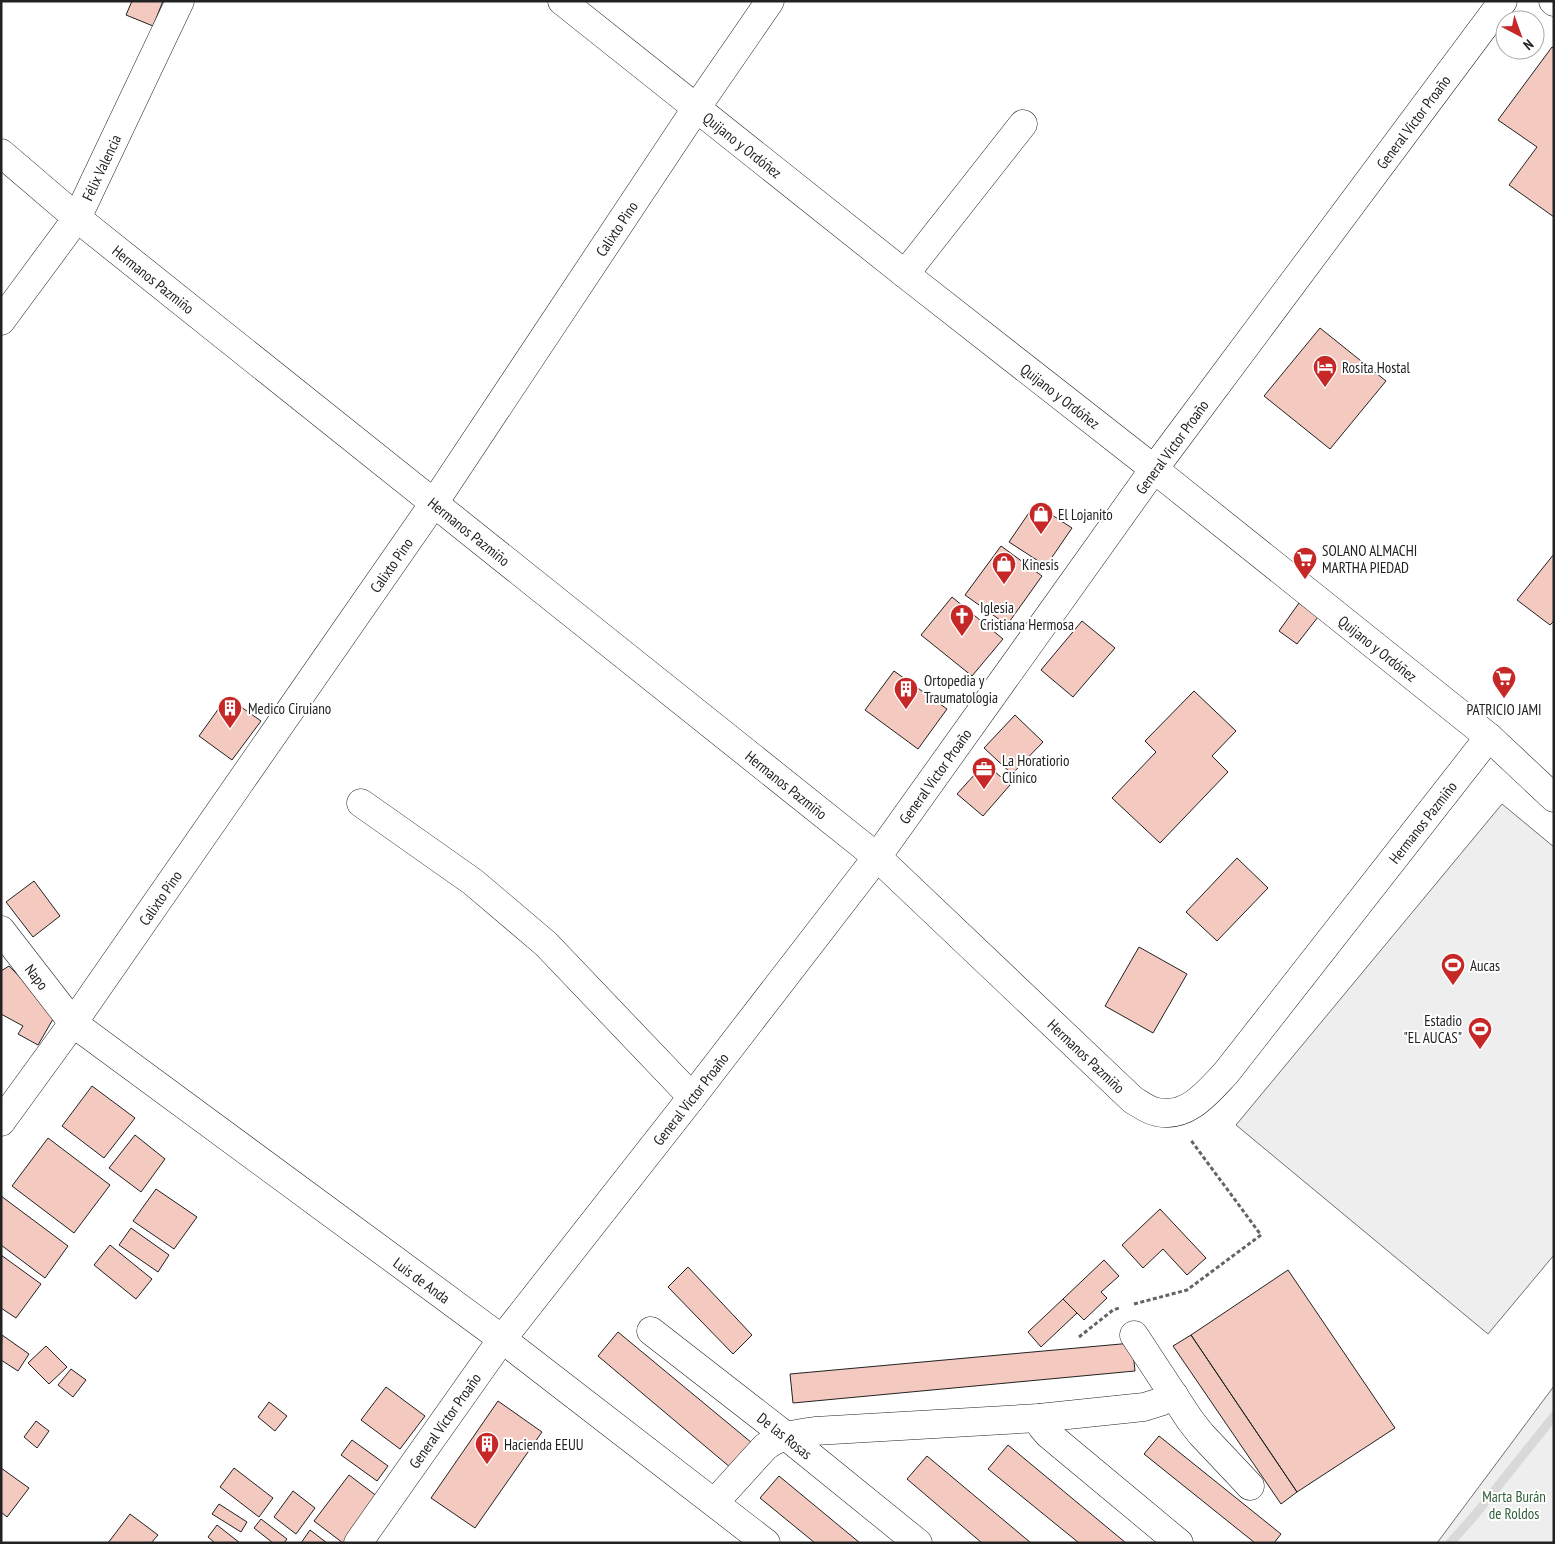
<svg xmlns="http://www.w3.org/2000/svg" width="1555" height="1544" viewBox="0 0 1555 1544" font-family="'PT Sans Narrow',sans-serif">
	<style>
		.green { fill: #eee; stroke: #6f6f6f }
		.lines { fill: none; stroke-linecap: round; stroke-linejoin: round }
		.stream { stroke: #d9d9d9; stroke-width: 9 }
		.building { fill: #f3c9c0; stroke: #222 }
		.minor-casing { stroke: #222; stroke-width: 29 }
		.tertiary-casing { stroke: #222; stroke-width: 29 }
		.path { stroke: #646464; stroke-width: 3; stroke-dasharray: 4 2.5; stroke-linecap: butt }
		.minor { stroke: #fff; stroke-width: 28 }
		.tertiary { stroke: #fff; stroke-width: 28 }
		.labels { text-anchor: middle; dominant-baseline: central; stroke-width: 4; stroke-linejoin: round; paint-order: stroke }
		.street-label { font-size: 15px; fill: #222; stroke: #fff }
		.poi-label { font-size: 15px; fill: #222; stroke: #fff; text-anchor: start }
		.park-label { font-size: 15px; fill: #2f5e38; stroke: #fff }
	</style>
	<rect width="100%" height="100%" fill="#fff"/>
	<!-- green -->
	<path class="green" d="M1502 804 1554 847V1255L1488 1334 1236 1125Z
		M1554 1386V1543H1437Z"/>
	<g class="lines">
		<!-- stream -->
		<path class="stream" d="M1450 1543 1475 1515 1554 1416"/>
	</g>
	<!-- building -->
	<path class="building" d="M132 1H163L153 26 126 15Z
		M1552 47 1554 48V217L1509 185 1537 147 1498 120Z
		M1320 328 1386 381 1330 449 1264 396Z
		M1035 504 1072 528 1046 566 1009 542Z
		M1001 546 1042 576 1007 625 965 595Z
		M1554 554V621L1550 625 1517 600Z
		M952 597 1003 639 972 676 921 635Z
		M1299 603 1318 617 1297 644 1279 631Z
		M1082 621 1115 648 1073 697 1041 670Z
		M894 671 947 709 918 749 865 710Z
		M1194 691 1236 731 1212 756 1228 772 1160 843 1112 798 1156 752 1145 741Z
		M227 697 261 721 232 760 199 736Z
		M1015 715 1043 742 1012 774 984 748Z
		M985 763 1010 785 983 816 957 794Z
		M1237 858 1268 888 1217 941 1186 912Z
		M34 881 60 916 33 937 6 902Z
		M1139 947 1187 974 1153 1033 1105 1006Z
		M9 966 56 1014 38 1045 18 1034 23 1026 1 1014V971Z
		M92 1086 135 1118 104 1158 62 1126Z
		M135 1135 165 1159 141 1192 109 1168Z
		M48 1138 110 1185 74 1233 12 1186Z
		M156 1189 197 1217 174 1249 133 1221Z
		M1 1196 68 1246 45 1278 1 1245Z
		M1160 1209 1206 1258 1187 1275 1163 1249 1143 1268 1122 1245Z
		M131 1228 169 1255 158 1272 119 1245Z
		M110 1245 152 1279 136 1299 94 1265Z
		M1 1255 41 1284 16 1318 1 1308Z
		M1104 1260 1119 1276 1101 1292 1107 1298 1084 1320 1063 1299Z
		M688 1267 752 1335 733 1354 668 1287Z
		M1288 1270 1395 1428 1297 1492 1191 1335Z
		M1063 1299 1077 1313 1041 1347 1028 1332Z
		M618 1332 752 1443 731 1468 598 1356Z
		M2 1335 29 1354 18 1371 1 1360Z
		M1191 1335 1297 1492 1281 1504 1173 1346Z
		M1132 1343 1135 1371 793 1403 790 1374Z
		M46 1346 67 1367 49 1384 28 1363Z
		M71 1369 86 1380 73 1397 58 1385Z
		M386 1387 425 1416 400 1449 361 1420Z
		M498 1401 542 1432 475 1528 431 1498Z
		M269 1402 287 1416 275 1431 258 1417Z
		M36 1421 49 1431 37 1448 24 1437Z
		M1159 1436 1281 1534 1274 1543H1255L1144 1454Z
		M352 1440 388 1466 377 1481 341 1455Z
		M1008 1445 1126 1543H1079L988 1469Z
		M927 1456 1031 1543H982L907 1479Z
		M1 1468 29 1488 7 1517 1 1512Z
		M234 1468 273 1498 259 1517 220 1487Z
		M349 1475 378 1497 343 1543 314 1521Z
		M779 1476 860 1543H815L760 1498Z
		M293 1491 315 1508 296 1534 274 1517Z
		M219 1504 247 1522 241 1532 212 1514Z
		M130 1514 158 1535 151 1543H108Z
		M261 1519 287 1539 284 1543H273L254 1528Z
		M217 1525 240 1543H215L208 1537Z
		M310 1530 327 1543H301Z"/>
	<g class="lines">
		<defs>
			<g id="minor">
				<path id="s1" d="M562 1 905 274 1154 469 1503 1"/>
				<path d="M1553 1 1554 2"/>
				<path id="s2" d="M1 153 77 218 877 857"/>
				<path d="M905 274 1023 124"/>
				<path id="s3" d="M1 321 77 218 180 1"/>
				<path d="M361 803 473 882 546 944 692 1097"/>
				<path id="s4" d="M1 930 73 1023 502 1339 766 1543"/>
				<path id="s5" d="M1 1122 73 1023 434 503 697 107 770 1"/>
				<path id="s6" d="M651 1331 786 1436 918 1543"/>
				<path d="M1134 1335 1190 1420 1201 1434 1250 1486"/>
				<path d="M1039 1418 1042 1427 1048 1434 1179 1543"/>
				<path d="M715 1502 765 1447C780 1435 797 1434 815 1431L1039 1418 1144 1407 1160 1402 1174 1395"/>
			</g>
			<g id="tertiary">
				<path id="s7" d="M877 857 1133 1100C1140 1104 1149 1111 1157 1112 1187 1119 1208 1092 1226 1073L1489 737"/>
				<path id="s8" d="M358 1543 502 1339 692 1097 877 857 1154 469 1489 737 1554 798"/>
			</g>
		</defs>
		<!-- minor casing -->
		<use href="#minor" class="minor-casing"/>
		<!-- tertiary casing -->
		<use href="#tertiary" class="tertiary-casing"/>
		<!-- path -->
		<path class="path" d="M1134 1304 1187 1290 1261 1235 1190 1139
			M1079 1337 1113 1310 1119 1308"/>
		<!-- minor -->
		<use href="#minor" class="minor"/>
		<!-- tertiary -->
		<use href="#tertiary" class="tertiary"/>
	</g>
	<!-- icons -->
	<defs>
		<symbol id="hotel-pin" viewBox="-11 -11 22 30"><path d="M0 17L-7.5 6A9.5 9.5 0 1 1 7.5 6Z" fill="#c62828" stroke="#fff"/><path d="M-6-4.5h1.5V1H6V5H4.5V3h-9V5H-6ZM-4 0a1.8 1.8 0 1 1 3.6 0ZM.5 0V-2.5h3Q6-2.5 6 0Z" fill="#fff"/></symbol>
		<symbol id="shop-pin" viewBox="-11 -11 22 30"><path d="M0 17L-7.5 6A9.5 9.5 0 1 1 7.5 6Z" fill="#c62828" stroke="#fff"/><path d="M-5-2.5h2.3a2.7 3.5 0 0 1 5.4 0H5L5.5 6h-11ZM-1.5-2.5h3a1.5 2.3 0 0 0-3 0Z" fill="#fff"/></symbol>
		<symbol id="supermarket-pin" viewBox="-11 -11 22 30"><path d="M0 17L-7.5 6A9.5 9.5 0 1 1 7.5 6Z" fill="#c62828" stroke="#fff"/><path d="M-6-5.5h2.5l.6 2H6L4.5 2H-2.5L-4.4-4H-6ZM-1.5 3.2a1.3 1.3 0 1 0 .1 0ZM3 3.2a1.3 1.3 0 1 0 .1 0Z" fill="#fff"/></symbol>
		<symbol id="church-pin" viewBox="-11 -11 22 30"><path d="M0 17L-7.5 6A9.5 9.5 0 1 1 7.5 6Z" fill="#c62828" stroke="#fff"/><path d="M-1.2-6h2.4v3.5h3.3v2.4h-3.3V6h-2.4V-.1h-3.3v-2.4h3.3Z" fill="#fff"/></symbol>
		<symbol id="building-pin" viewBox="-11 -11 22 30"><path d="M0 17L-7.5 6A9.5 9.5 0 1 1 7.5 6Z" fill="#c62828" stroke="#fff"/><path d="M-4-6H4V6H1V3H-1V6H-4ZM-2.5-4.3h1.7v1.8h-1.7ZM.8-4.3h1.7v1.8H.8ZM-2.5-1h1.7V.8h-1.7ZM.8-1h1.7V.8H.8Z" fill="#fff"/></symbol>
		<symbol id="office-pin" viewBox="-11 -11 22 30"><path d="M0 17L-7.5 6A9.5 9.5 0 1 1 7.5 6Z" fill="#c62828" stroke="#fff"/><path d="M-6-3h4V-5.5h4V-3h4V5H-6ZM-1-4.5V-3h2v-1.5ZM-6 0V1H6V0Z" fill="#fff"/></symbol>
		<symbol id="stadium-pin" viewBox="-11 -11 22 30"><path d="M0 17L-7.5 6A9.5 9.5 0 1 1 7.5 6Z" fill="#c62828" stroke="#fff"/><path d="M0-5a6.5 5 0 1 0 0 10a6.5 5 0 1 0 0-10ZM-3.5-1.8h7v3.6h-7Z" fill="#fff"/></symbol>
	</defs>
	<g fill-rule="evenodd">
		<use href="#hotel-pin" x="1311" y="353" width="28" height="38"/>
		<use href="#shop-pin" x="1027" y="500" width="28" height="38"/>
		<use href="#supermarket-pin" x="1291" y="545" width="28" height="38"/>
		<use href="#shop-pin" x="990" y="550" width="28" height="38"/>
		<use href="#church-pin" x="948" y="602" width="28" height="38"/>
		<use href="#supermarket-pin" x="1490" y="664" width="28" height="38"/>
		<use href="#building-pin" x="892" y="675" width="28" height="38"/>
		<use href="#building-pin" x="216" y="694" width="28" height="38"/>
		<use href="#office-pin" x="970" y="755" width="28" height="38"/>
		<use href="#stadium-pin" x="1439" y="951" width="28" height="38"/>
		<use href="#stadium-pin" x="1466" y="1015" width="28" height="38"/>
		<use href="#building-pin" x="473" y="1430" width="28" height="38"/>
	</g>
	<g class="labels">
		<!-- street labels -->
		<g class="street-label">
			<text stroke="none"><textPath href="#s1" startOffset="1188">General Victor Proaño</textPath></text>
			<text stroke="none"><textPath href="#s1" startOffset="231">Quijano y Ordóñez</textPath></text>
			<text stroke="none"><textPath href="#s3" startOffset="184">Félix Valencia</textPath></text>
			<text stroke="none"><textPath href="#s5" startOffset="1085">Calixto Pino</textPath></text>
			<text stroke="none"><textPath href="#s2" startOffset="198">Hermanos Pazmiño</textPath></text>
			<text stroke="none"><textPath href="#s1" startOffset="636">Quijano y Ordóñez</textPath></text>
			<text transform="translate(1172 447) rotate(-54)">General Victor Proaño</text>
			<text stroke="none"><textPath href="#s2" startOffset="602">Hermanos Pazmiño</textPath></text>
			<text stroke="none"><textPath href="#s5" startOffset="680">Calixto Pino</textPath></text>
			<text stroke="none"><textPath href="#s8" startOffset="1624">Quijano y Ordóñez</textPath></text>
			<text stroke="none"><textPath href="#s8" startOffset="960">General Victor Proaño</textPath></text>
			<text stroke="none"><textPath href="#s2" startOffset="1008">Hermanos Pazmiño</textPath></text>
			<text stroke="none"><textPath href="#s7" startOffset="782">Hermanos Pazmiño</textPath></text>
			<text stroke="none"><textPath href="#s5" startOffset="275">Calixto Pino</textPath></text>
			<text stroke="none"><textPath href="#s4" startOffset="59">Napo</textPath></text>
			<text stroke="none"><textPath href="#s7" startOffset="289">Hermanos Pazmiño</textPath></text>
			<text stroke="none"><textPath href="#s8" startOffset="555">General Victor Proaño</textPath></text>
			<text stroke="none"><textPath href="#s4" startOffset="551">Luis de Anda</textPath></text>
			<text stroke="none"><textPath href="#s8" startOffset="150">General Victor Proaño</textPath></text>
			<text stroke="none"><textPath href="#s6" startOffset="170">De las Rosas</textPath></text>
		</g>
		<!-- poi labels -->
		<g class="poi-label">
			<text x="1342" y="367">Rosita Hostal</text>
			<text x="1058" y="514">El Lojanito</text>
			<text x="1322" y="550">SOLANO ALMACHI<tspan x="1322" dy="17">MARTHA PIEDAD</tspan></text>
			<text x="1022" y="564">Kinesis</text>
			<text x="980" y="607">Iglesia<tspan x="980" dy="17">Cristiana Hermosa</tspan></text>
			<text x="924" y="680">Ortopedia y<tspan x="924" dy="17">Traumatologia</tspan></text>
			<text x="248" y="708">Medico Ciruiano</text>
			<text x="1504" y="709" text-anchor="middle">PATRICIO JAMI</text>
			<text x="1002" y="760">La Horatiorio<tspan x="1002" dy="17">Clinico</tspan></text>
			<text x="1470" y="965">Aucas</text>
			<text x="1462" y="1020" text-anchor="end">Estadio<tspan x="1462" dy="17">"EL AUCAS"</tspan></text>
			<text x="504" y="1444">Hacienda EEUU</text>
		</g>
		<!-- park labels -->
		<g class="park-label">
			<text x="1514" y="1496">Marta Burán<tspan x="1514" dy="17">de Roldos</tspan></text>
		</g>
	</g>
	<!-- border -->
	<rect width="1555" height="1544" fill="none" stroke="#222222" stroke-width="5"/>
	<!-- north arrow -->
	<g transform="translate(1520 35) rotate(139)"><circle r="24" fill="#ffffff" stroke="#a7a7a7"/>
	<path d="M0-4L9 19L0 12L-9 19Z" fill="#c62828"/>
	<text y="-8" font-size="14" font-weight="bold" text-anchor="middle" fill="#222222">N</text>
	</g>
</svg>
